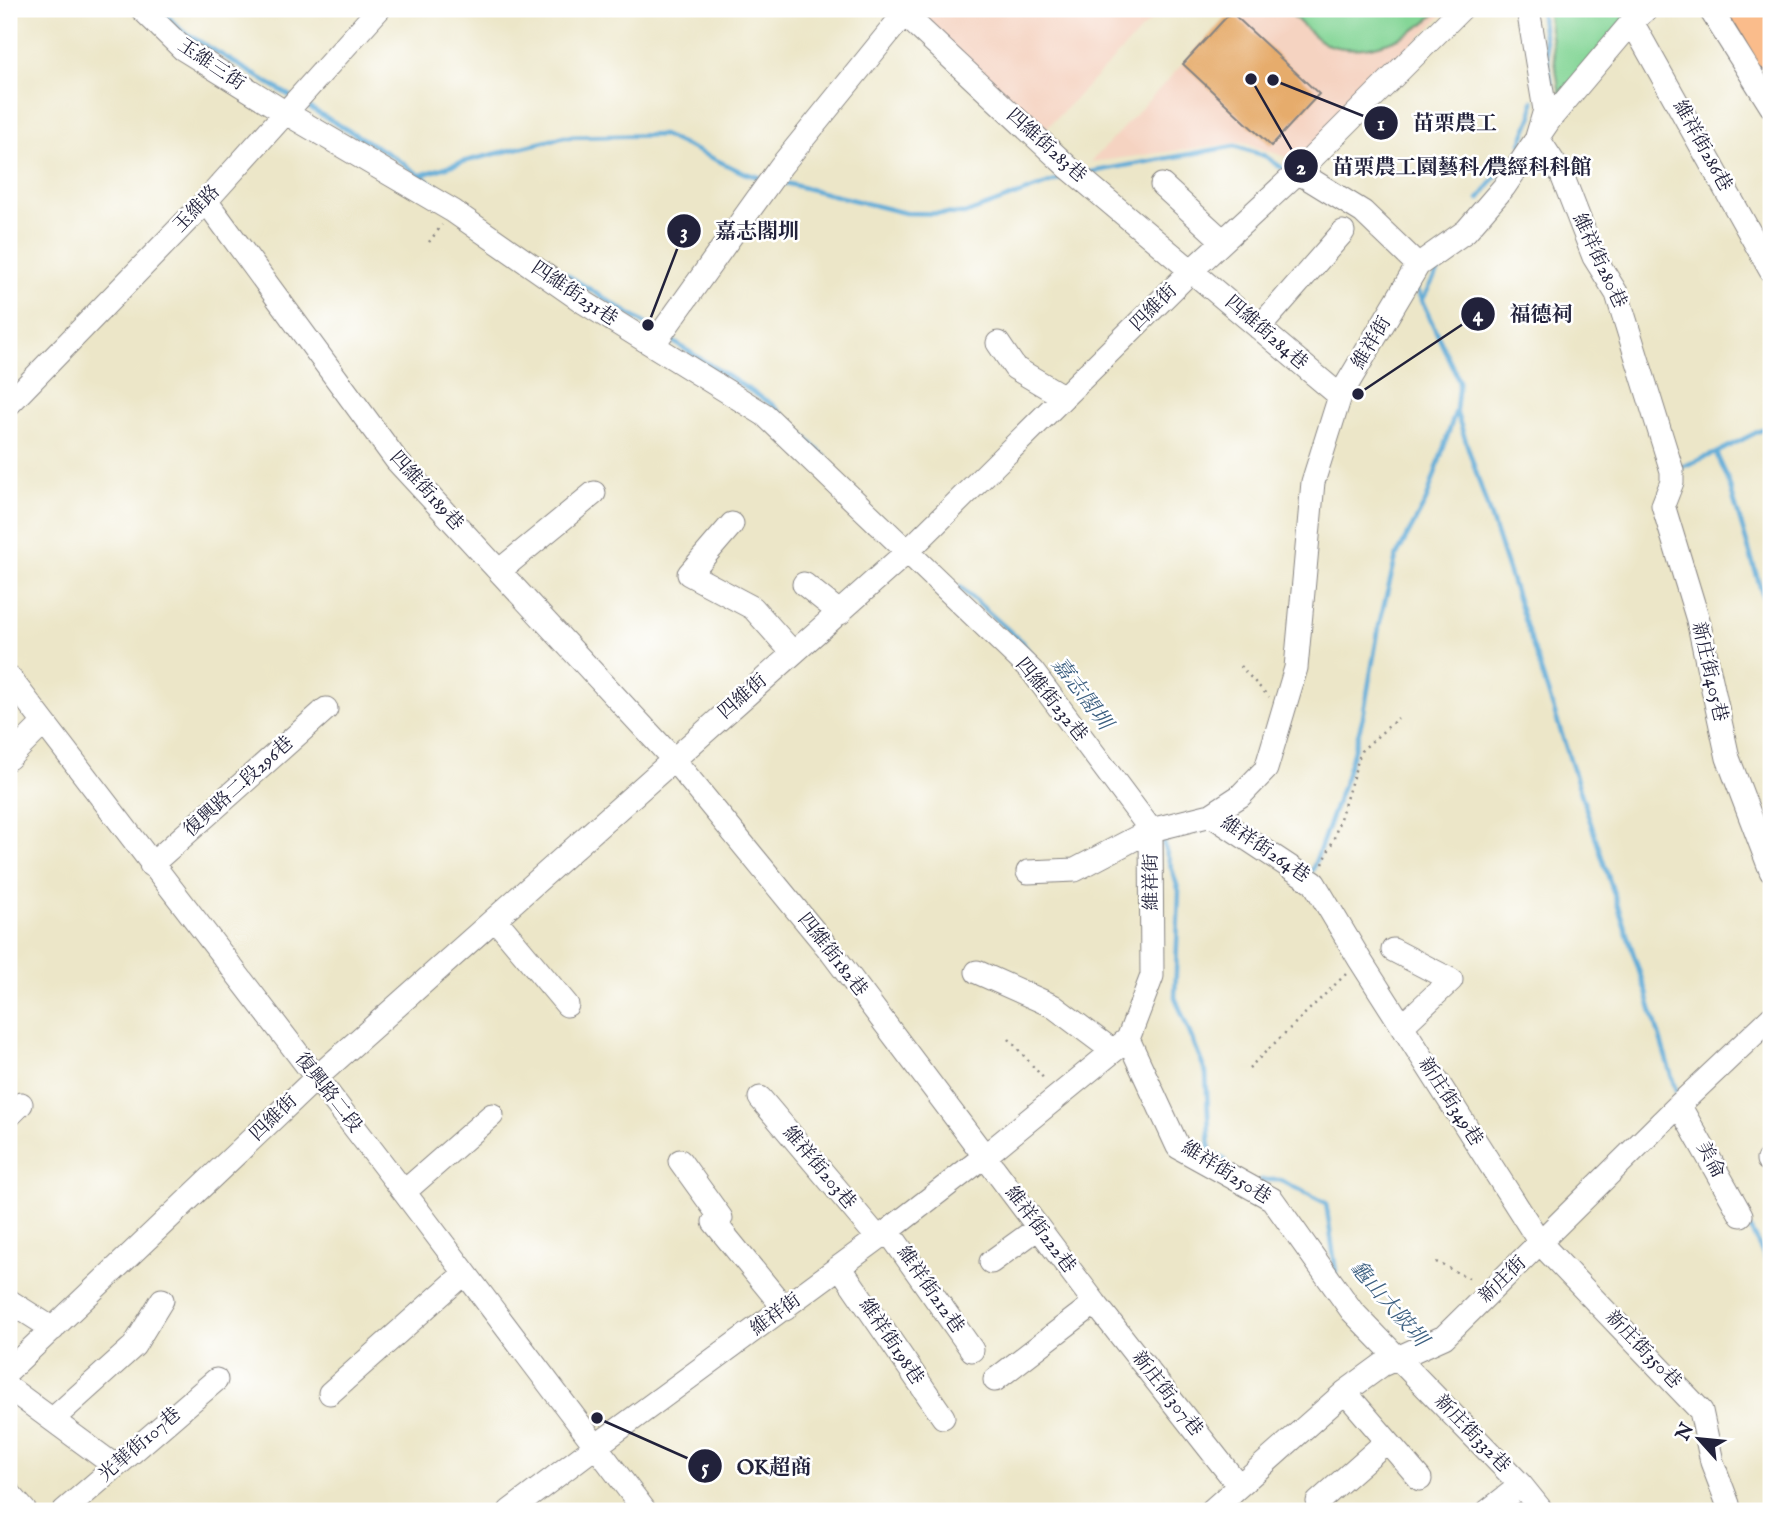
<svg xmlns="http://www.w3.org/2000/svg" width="1780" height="1520" viewBox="0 0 1780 1520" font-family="'IM FELL English','Noto Serif TC',serif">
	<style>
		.built { fill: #f5d3c1 }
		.green { fill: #85d697; stroke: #547c69; stroke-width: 2 }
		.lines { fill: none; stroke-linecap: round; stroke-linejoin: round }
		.stream { stroke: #5eabd7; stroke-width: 4.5 }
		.building { fill: #e6ac6c }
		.minor-casing { stroke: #878482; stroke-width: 25 }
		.major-casing { stroke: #878482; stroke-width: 31 }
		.path { stroke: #878482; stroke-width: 2.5; stroke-dasharray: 2 5; stroke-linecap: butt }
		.minor { stroke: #fff; stroke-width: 23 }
		.major { stroke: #fabc8b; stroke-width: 28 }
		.labels { text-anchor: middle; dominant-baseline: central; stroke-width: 5; stroke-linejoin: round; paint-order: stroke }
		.street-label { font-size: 19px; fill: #22223b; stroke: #fff }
		.water-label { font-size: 21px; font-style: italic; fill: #3d6081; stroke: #fff }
		.leader { fill: none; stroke: #22223b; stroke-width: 2.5 }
		.callout-dot { fill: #22223b; stroke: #fff; stroke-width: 2.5 }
		.mark-label { font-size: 21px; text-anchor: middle; font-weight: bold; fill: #fff }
		.callout-label { font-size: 21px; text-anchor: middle; font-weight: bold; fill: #22223b; stroke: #fff; stroke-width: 5; stroke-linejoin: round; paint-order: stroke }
	</style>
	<rect width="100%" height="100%" fill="#fff"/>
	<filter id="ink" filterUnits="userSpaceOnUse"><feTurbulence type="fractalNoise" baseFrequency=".0143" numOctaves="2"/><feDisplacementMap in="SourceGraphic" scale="14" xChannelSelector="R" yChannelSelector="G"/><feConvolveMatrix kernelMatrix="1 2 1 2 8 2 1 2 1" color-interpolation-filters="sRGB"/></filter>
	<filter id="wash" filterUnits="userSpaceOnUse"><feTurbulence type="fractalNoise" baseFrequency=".00686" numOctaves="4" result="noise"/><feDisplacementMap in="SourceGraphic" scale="28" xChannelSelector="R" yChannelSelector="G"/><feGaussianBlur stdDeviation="1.57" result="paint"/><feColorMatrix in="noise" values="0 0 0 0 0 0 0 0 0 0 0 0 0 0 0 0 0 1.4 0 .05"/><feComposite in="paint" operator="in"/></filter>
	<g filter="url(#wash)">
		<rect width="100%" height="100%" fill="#ece6c8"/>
		<!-- built -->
		<path class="built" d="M903 9H1162L1039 136Z
			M1234 9H1448L1298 161 1241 142 1091 162Z"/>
		<!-- green -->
		<path class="green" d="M1286 9H1440C1414 37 1365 58 1326 44 1315 40 1296 18 1286 9Z
			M1547 9H1633L1560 95Z"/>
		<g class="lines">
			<!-- stream -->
			<path class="stream" d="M161 9 182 31 290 96
				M1540 9 1554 100
				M303 104 394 157 450 196
				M1521 143 1532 116 1533 101
				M1085 173 1235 146 1265 156 1288 172
				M421 175 462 162 564 137 663 135 744 173 762 178
				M777 181 905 213 964 214 1066 177
				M1479 199 1510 158
				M532 253 655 330
				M1423 299 1445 257
				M666 337 773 405 828 460
				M1456 411 1646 992 1676 1091
				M1716 453 1771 425
				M1679 468 1716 453 1727 477 1771 623
				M960 587 1023 643 1034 659
				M1162 839 1179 891 1175 997 1206 1073 1210 1152 1225 1160
				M1312 871 1346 777 1363 717 1380 621 1396 557 1426 501 1456 410 1459 381 1415 286
				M1260 1180H1280L1326 1203 1336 1272
				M1750 1229 1771 1269"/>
		</g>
		<g id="blocks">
			<!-- building -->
			<path class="building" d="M1231 12 1319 94 1271 146 1183 64Z"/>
		</g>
	</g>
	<g filter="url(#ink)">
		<use href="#blocks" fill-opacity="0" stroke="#878482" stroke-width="2"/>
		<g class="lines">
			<defs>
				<path id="minor" d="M142 9 183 49 286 113 453 211 585 303 765 415 1032 671 1151 830
					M899 9 1069 168 1340 396
					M1528 9 1545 110 1537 137 1562 175 1594 257 1617 294 1672 471V482L1663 505 1698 620 1728 758 1771 871
					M1710 9 1771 106
					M1632 22 1771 271
					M1298 172 1363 212 1418 265
					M1162 185 1223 241
					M206 201 397 461 673 759 832 953 1095 1303 1239 1486
					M1259 328 1343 232
					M998 343 1015 368 1064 397
					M653 345 781 166 904 14
					M9 404 206 201 379 9
					M732 524 689 574 753 608 793 653
					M499 571 594 493
					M804 584 840 613
					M9 677 404 1192 645 1511
					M9 758 44 723
					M1211 815 1314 883 1360 960 1541 1244 1701 1411 1712 1462 1728 1504 1729 1511
					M151 865 326 709
					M1028 872 1075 870 1151 830 1211 815 1240 796 1266 769 1296 668 1313 482 1340 396 1418 265 1466 231 1504 187 1550 119 1632 22 1646 9
					M495 919 567 1005
					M1393 950 1451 980 1402 1026
					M977 972 1053 1006 1113 1051
					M1128 1039 1178 1147 1272 1199 1352 1311 1521 1485 1542 1511
					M760 1098 878 1238
					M1679 1105 1741 1215
					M9 1116 21 1104
					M1768 1160 1771 1157
					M680 1161 721 1218 714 1222 785 1309
					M404 1192 492 1115
					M888 1231 972 1350
					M991 1262 1038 1228
					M840 1267 943 1417
					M9 1301 53 1329
					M9 1370 316 1078 907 552 1192 270 1298 172 1461 9
					M995 1380 1095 1303
					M9 1388 115 1466
					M1345 1392 1420 1479
					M330 1393 465 1273
					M53 1419 134 1346 162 1300
					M9 1493 25 1511
					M1318 1502 1387 1441
					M64 1511 216 1380
					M510 1511 596 1446 888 1231 985 1156 1128 1039 1152 976 1151 830
					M1211 1511 1345 1392 1382 1365 1444 1337 1679 1105 1771 1018
					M1488 1511 1521 1485"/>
				<path id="major" d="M1742 9 1771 57"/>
			</defs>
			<!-- minor casing -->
			<use href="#minor" class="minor-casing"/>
			<!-- major casing -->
			<use href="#major" class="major-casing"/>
			<!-- path -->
			<path class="path" d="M429 242 442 225
				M1240 666 1269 697
				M1323 864 1334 838 1361 751 1398 718
				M1009 1039 1046 1081
				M1249 1068 1347 973
				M1436 1262 1473 1280
				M328 1511 338 1503"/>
			<!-- minor -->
			<use href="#minor" class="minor"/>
			<!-- major -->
			<use href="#major" class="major"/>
		</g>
	</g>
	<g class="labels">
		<!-- street labels -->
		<g class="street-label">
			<text transform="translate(211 65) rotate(34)">玉維三街</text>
			<text transform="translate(1046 146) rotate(42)">四維街283巷</text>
			<text transform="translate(1702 146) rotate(61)">維祥街286巷</text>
			<text transform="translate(197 209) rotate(-46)">玉維路</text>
			<text transform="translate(1599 261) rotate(65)">維祥街280巷</text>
			<text transform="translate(574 294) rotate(34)">四維街231巷</text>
			<text transform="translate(1154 308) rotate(-45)">四維街</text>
			<text transform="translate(1266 333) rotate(41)">四維街284巷</text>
			<text transform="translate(1372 343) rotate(-59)">維祥街</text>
			<text transform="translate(426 491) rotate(48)">四維街189巷</text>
			<text transform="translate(1709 672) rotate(77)">新庄街405巷</text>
			<text transform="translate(743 697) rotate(-41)">四維街</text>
			<text transform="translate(1051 700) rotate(51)">四維街232巷</text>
			<text transform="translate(239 787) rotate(-42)">復興路二段296巷</text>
			<text transform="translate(1265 850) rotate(34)">維祥街264巷</text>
			<text transform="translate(1152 882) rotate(-90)">維祥街</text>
			<text transform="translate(832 955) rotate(52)">四維街182巷</text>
			<text transform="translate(328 1093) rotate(52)">復興路二段</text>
			<text transform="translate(1450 1102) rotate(57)">新庄街349巷</text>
			<text transform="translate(274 1118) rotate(-44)">四維街</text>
			<text transform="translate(1710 1160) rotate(61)">美侖</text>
			<text transform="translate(819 1168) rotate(50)">維祥街203巷</text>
			<text transform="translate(1226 1173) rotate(32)">維祥街250巷</text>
			<text transform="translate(1040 1230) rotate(53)">維祥街222巷</text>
			<text transform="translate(1503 1280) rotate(-44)">新庄街</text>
			<text transform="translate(930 1290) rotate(55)">維祥街212巷</text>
			<text transform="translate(776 1315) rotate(-36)">維祥街</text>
			<text transform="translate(891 1342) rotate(56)">維祥街198巷</text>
			<text transform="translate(1643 1350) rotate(46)">新庄街350巷</text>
			<text transform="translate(1167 1394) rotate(52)">新庄街307巷</text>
			<text transform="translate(1472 1434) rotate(46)">新庄街332巷</text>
			<text transform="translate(140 1445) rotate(-41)">光華街107巷</text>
		</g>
		<!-- water labels -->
		<g class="water-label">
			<text transform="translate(1081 694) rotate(53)">嘉志閣圳</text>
			<text transform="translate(1388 1304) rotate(49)">龜山大陂圳</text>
		</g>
	</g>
	<!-- callouts -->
	<path class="leader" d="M1273 80L1381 123M1251 79L1301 166M648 325L684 231M1358 394L1478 314M597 1418L705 1466"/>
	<g class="callout-dot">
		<circle cx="1273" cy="80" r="7"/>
		<circle cx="1251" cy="79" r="7"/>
		<circle cx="648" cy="325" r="7"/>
		<circle cx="1358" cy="394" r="7"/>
		<circle cx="597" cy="1418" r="7"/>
		<circle cx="1381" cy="123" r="18"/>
		<circle cx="1301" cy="166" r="18"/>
		<circle cx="684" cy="231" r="18"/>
		<circle cx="1478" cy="314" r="18"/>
		<circle cx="705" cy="1466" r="18"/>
	</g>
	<g class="mark-label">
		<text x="1381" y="130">1</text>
		<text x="1301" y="174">2</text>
		<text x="684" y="238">3</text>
		<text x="1478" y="321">4</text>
		<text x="705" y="1474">5</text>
	</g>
	<g class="callout-label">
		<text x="1455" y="130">苗栗農工</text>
		<text x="1462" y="174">苗栗農工園藝科/農經科科館</text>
		<text x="757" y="238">嘉志閣圳</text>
		<text x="1541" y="321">福德祠</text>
		<text x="774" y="1474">OK超商</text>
	</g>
	<!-- margin -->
	<rect width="1780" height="1520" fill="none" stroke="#fff" stroke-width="35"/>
	<!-- north arrow -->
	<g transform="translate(1699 1439) rotate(297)" stroke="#ffffff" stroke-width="5" paint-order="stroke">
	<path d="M0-5L12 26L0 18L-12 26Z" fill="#22223b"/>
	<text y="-10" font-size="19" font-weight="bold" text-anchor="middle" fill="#22223b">N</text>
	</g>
</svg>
